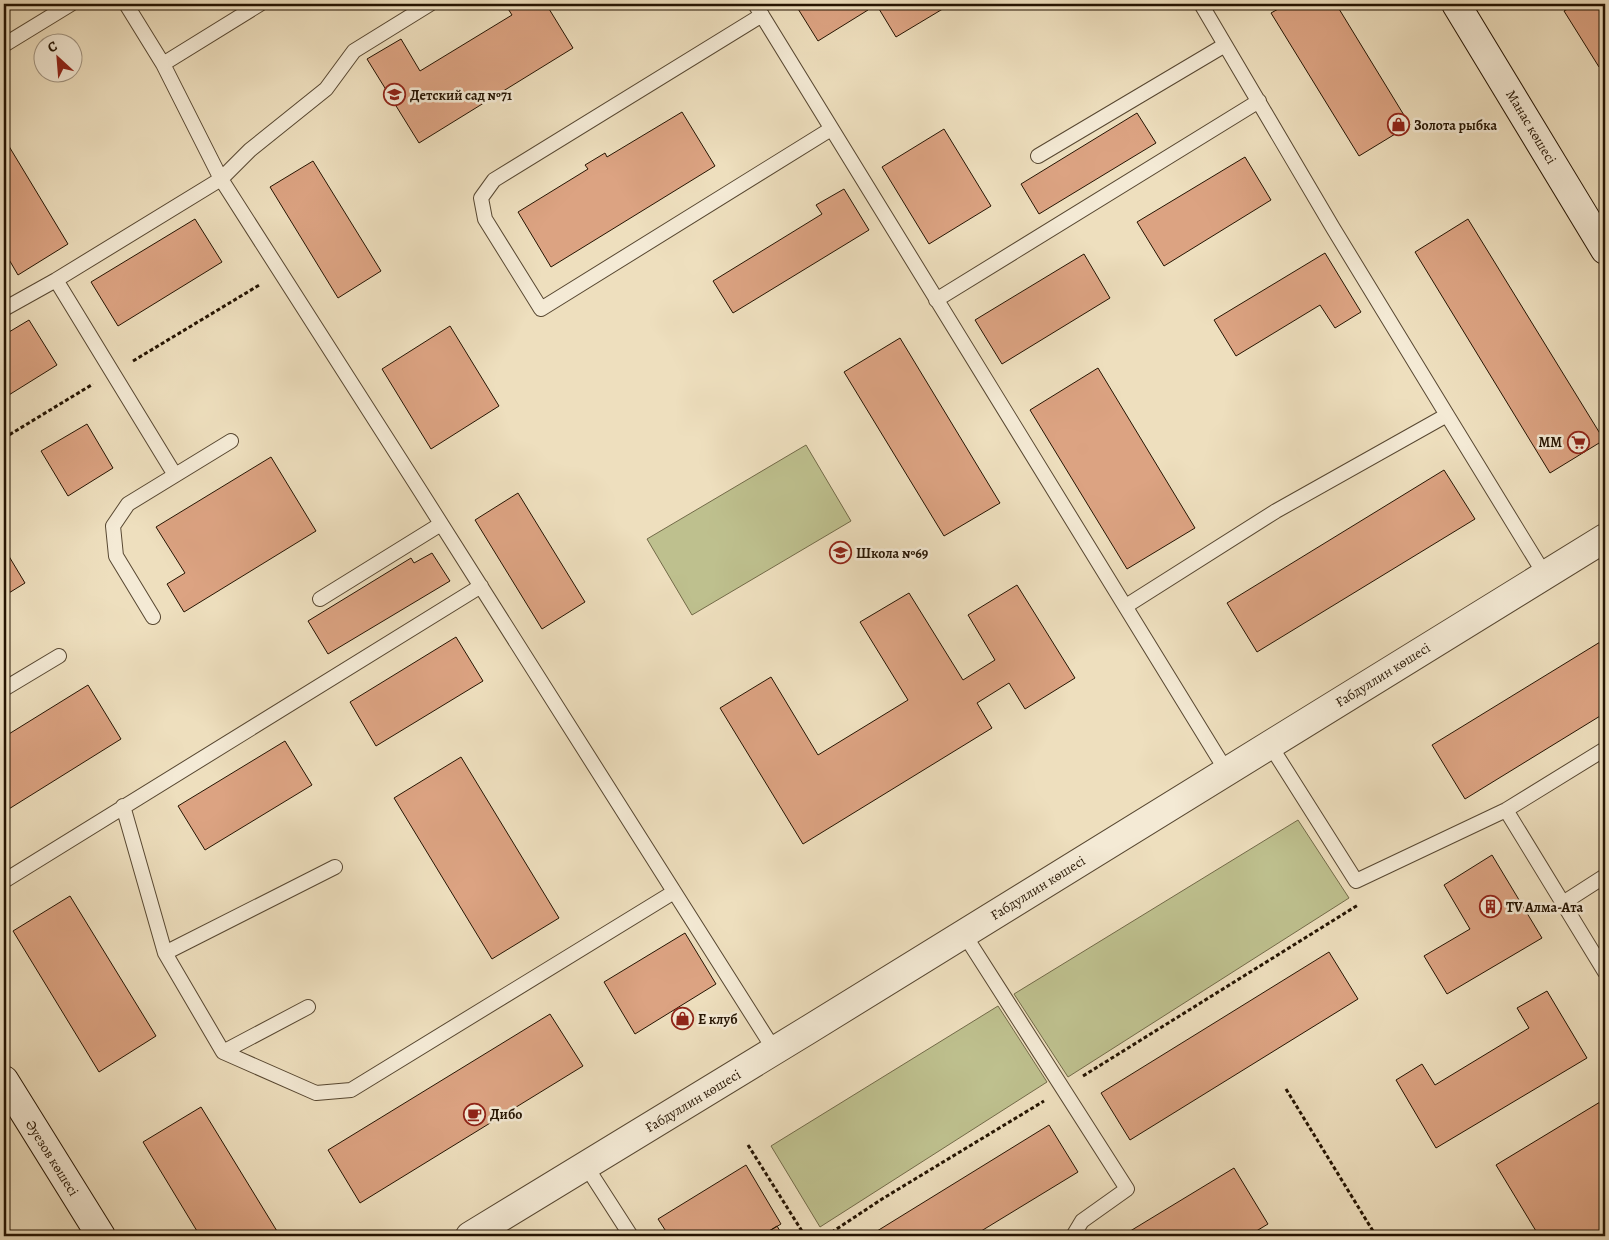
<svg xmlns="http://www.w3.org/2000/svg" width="1609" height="1240" viewBox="0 0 1609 1240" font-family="Alegreya,serif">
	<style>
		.green { fill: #bec08e; stroke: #726a48 }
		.building { fill: #dca382; stroke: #251402 }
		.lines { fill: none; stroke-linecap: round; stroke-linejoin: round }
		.lane-casing { stroke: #574731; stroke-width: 16 }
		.street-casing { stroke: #574731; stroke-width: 30 }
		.secondary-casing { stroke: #251402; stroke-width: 30 }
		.path { stroke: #251402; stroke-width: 3; stroke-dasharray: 4 2.5; stroke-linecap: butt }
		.lane { stroke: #f4ead5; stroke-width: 14 }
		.street { stroke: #f4ead5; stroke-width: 28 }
		.secondary { stroke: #f4ead5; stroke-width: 28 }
		.labels { text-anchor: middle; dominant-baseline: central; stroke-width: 5; stroke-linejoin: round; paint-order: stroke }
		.poi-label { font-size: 14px; font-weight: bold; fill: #251402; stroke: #f4ead5; text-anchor: start }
		.street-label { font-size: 14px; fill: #251402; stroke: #f4ead5 }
	</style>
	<rect width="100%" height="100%" fill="#eedfbe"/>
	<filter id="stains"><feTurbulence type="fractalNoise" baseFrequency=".004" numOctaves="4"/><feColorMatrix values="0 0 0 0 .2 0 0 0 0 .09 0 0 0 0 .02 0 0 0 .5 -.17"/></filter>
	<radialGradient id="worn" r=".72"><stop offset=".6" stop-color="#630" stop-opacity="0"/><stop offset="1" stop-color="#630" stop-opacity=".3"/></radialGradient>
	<!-- green -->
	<path class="green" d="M806 445 851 521 692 615 647 539Z
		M1298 820 1349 898 1068 1077 1014 994Z
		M998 1006 1047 1082 820 1227 771 1146Z"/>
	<!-- building -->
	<path class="building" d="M505 4H546L573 48 419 143 367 59 401 39 420 71 512 15Z
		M795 4H865L868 10 818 41Z
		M876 4H951L896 37Z
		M1287 4H1336L1410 125 1359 156 1271 13Z
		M1577 4H1605V63L1599 67 1564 11Z
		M682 112 715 166 551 267 518 212 588 169 585 165 605 153 607 157Z
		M1137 113 1156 143 1039 214 1021 184Z
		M944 129 991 206 929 244 882 167Z
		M4 138 68 244 18 275 4 251Z
		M1245 157 1271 200 1164 266 1137 222Z
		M313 161 381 271 338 298 270 187Z
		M844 189 869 230 733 313 713 281 822 214 816 205Z
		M195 219 222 262 118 326 91 282Z
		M1468 219 1604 440 1550 473 1415 252Z
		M1325 253 1361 312 1335 328 1320 305 1236 356 1214 320Z
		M1084 254 1110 298 1002 364 975 320Z
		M29 320 57 365 4 398V335Z
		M450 326 499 406 431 449 382 369Z
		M900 338 1000 503 944 536 844 372Z
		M1098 368 1195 528 1127 569 1030 410Z
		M87 424 113 468 68 496 41 451Z
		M271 457 316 531 184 612 167 584 185 573 156 527Z
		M1444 470 1475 519 1257 652 1227 603Z
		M518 493 585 602 542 629 475 520Z
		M4 548 25 583 4 596Z
		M432 553 450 581 328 654 308 621 411 558 414 563Z
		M1017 585 1075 678 1025 709 1009 683 977 703 992 728 803 844 720 708 771 677 818 755 908 700 860 622 909 593 963 680 995 660 968 615Z
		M456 637 483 681 376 746 350 702Z
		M1605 639V713L1465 799 1432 745Z
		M88 685 121 739 4 812V737Z
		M285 741 312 785 205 850 178 806Z
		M461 757 559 918 492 959 394 798Z
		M1492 855 1542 938 1447 994 1424 956 1470 929 1444 885Z
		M70 896 156 1036 99 1072 13 931Z
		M685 933 716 984 635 1034 604 982Z
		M1329 952 1358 999 1130 1140 1101 1093Z
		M1547 991 1587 1058 1436 1148 1396 1080 1422 1064 1435 1085 1529 1028 1517 1008Z
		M550 1014 583 1066 360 1203 328 1150Z
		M1605 1099V1236H1539L1496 1165Z
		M201 1107 280 1236H200L143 1142Z
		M1049 1125 1078 1172 973 1236H869Z
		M746 1165 781 1224 761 1236H669L658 1219Z
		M1234 1168 1268 1224 1248 1236H1122Z
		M777 1226 783 1236H761Z"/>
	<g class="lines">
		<defs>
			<path id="lane" d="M126 4 163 64 221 179 421 492 775 1051
				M755 4 1227 772
				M1201 4 1333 228 1447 415
				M762 15 494 180 481 198 485 219 541 309 831 129
				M4 45 71 4
				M163 64 260 4
				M1038 156 1225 45
				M56 280 175 475
				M936 300 1259 101
				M4 309 56 280 221 179 250 150 326 89 354 51 430 4
				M320 599 441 524
				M1126 606 1276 511 1447 415 1545 575
				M153 617 116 556 113 526 128 504 231 441
				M4 689 59 656
				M1270 745 1356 881 1506 810 1605 749
				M123 806 165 953 223 1052 316 1093 351 1090 674 892
				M1506 810 1605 972
				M4 881 481 586
				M1563 903 1605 876
				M964 934 1127 1189 1082 1221 1073 1236
				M165 953 335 867
				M223 1052 308 1007
				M586 1166 631 1236"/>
			<path id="street" d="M470 1236 808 1030 1605 538"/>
			<path id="secondary" d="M1456 4 1605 250
				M4 1080 101 1236"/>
		</defs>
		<!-- lane casing -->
		<use href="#lane" class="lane-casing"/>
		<!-- street casing -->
		<use href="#street" class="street-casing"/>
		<!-- secondary casing -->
		<use href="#secondary" class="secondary-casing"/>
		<!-- path -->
		<path class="path" d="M1522 7 1527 4
			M133 361 261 284
			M4 438 93 384
			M1083 1076 1358 905
			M1286 1089 1376 1236
			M748 1145 805 1236
			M4 1231 7 1236
			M826 1236 882 1199 1044 1101"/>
		<!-- lane -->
		<use href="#lane" class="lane"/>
		<!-- street -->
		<use href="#street" class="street"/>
		<!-- secondary -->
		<use href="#secondary" class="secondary"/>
	</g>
	<!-- icons -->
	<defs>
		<symbol id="school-ring" viewBox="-11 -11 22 22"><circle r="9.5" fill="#f4ead5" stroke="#8f2418" stroke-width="1.5"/><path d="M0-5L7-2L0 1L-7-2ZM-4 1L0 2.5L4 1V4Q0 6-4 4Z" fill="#8f2418"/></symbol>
		<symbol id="shop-ring" viewBox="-11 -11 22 22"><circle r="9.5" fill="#f4ead5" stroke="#8f2418" stroke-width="1.5"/><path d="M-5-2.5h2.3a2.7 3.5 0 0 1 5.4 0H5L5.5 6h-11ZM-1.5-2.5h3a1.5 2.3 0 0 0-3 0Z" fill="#8f2418"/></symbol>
		<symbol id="supermarket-ring" viewBox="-11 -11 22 22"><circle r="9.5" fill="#f4ead5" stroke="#8f2418" stroke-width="1.5"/><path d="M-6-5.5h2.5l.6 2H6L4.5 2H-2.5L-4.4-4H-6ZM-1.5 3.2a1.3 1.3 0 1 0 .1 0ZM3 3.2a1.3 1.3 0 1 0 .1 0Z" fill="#8f2418"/></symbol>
		<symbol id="building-ring" viewBox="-11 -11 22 22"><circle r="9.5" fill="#f4ead5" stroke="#8f2418" stroke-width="1.5"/><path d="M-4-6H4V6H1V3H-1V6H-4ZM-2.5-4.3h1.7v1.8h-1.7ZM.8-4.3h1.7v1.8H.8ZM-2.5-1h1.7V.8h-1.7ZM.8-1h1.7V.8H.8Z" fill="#8f2418"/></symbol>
		<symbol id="cafe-ring" viewBox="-11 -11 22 22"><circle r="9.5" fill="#f4ead5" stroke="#8f2418" stroke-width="1.5"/><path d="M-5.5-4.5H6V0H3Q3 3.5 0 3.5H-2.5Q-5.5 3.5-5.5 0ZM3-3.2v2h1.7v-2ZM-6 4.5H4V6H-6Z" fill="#8f2418"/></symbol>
	</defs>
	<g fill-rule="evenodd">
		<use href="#school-ring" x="382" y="82" width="25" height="25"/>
		<use href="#shop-ring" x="1386" y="112" width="25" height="25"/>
		<use href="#supermarket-ring" x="1566" y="430" width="25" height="25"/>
		<use href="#school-ring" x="828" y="540" width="25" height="25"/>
		<use href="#building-ring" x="1478" y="894" width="25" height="25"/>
		<use href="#shop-ring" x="670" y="1006" width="25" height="25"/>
		<use href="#cafe-ring" x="462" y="1102" width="25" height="25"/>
	</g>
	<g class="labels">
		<!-- poi labels -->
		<g class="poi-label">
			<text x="410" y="95">Детский сад №71</text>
			<text x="1414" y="125">Золота рыбка</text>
			<text x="1562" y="442" text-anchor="end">MM</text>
			<text x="856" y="553">Школа №69</text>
			<text x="1506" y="907">ТV Алма-Ата</text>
			<text x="698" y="1019">Е клуб</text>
			<text x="490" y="1114">Дибо</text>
		</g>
		<!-- street labels -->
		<g class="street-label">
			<text transform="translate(1531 127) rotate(59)">Манас көшесі</text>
			<text transform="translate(1383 675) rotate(-32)">Ғабдуллин көшесі</text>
			<text transform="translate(1038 888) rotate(-32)">Ғабдуллин көшесі</text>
			<text transform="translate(693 1101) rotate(-31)">Ғабдуллин көшесі</text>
			<text transform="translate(52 1158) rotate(58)">Әуезов көшесі</text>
		</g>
	</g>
	<!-- margin -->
	<rect width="1609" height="1240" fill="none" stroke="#eedfbe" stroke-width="20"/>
	<rect x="5" y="5" width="1599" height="1230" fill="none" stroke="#251402" stroke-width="2.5"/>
	<rect x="10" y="10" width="1589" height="1220" fill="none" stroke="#251402"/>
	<!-- north arrow -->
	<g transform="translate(58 58) rotate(334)"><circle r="24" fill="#f4ead5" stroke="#a19481"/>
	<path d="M0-4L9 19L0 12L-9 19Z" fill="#8f2418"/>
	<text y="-8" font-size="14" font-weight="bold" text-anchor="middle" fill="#251402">С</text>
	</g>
	<rect width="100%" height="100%" filter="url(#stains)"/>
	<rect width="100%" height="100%" fill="url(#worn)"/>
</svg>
